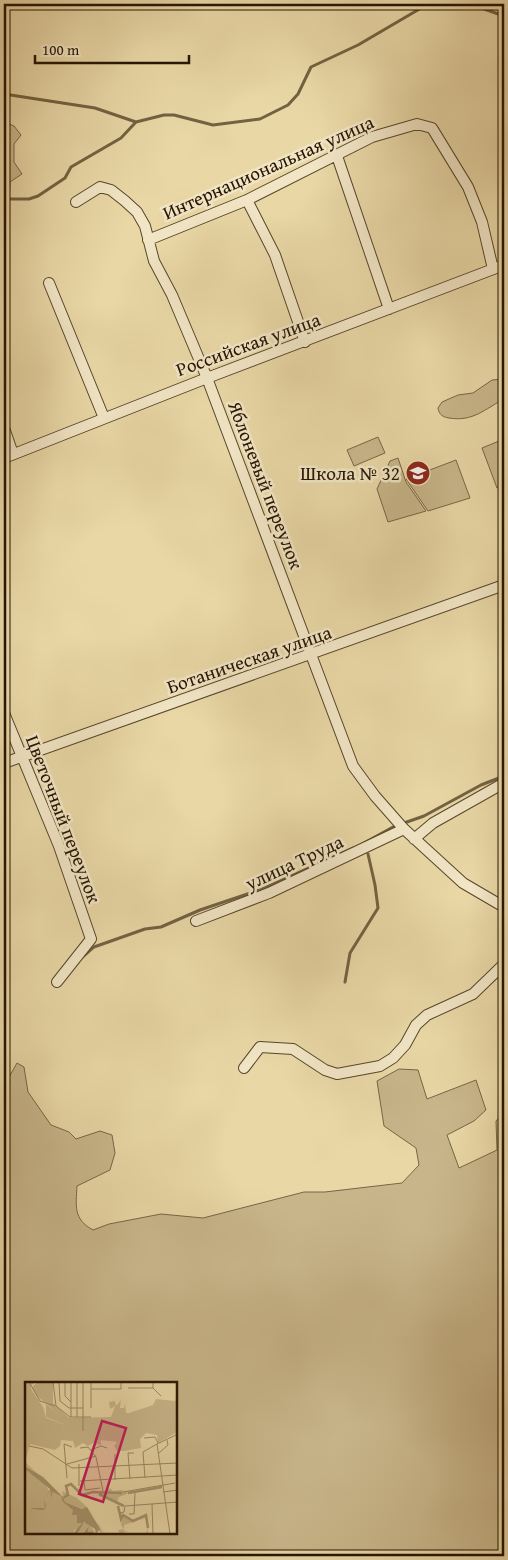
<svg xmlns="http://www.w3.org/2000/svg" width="508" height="1560" viewBox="0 0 508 1560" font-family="'Gentium Book Plus',serif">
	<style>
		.green { fill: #c8b68a; stroke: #766646; fill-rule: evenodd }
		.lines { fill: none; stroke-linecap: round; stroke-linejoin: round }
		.stream { stroke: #726242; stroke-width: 3 }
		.minor-casing { stroke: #56462a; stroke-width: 12 }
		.minor { stroke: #f1e5c5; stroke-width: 10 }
		.labels { text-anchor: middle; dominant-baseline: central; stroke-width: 5; stroke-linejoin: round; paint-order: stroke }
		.street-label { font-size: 19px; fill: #251501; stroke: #f1e5c5 }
		.poi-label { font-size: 19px; fill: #251501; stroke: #f1e5c5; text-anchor: end }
		.inset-river { fill: none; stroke: #a6956e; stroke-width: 2.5 }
		.inset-road { fill: none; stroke: #9b8964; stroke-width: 1 }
		.view { fill: #c2185b; fill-opacity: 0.15; stroke: #c2185b; stroke-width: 2.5 }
		.inset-edge { fill: none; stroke: #251501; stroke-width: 2.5 }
	</style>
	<rect width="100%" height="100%" fill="#e9d7a6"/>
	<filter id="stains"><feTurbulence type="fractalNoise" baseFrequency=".004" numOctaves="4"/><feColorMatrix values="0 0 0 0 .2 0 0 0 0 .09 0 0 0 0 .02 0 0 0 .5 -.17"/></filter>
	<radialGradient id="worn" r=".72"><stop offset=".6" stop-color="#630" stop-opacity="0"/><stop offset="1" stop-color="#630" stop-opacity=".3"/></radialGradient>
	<!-- green -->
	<path class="green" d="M4 122 14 126 21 135 14 144V162L22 174 10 182 8 232 4 239Z
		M504 379V399C485 409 473 422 449 418 443 417 439 415 438 408L442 402 458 395 473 393 492 380Z
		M378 437 385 453 354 466 347 450Z
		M504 439V485L497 488 482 448Z
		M398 458 406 482 426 511 388 522 377 489 390 461Z
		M456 460 470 498 428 511 406 479Z
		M17 1063 24 1067 28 1092 51 1125 69 1132 76 1139 100 1131 112 1135 115 1153 110 1170 77 1186C76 1206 73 1219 93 1230L109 1224 161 1214 203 1218 304 1192H325L402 1183 419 1165 416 1148 384 1126 377 1081 399 1069 418 1070 427 1099 476 1080 486 1110 474 1121 447 1135 459 1168 497 1150 496 1121 504 1112V1556H4V1089L10 1083 9 1077ZM26 1384H176V1534H26Z"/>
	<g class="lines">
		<!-- stream -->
		<path class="stream" d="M470 4 504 16
			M4 94 95 108 136 122
			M4 199H29L38 196 65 178 71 167 121 138 136 122 164 115H174L213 125 260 119 288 105 298 94 311 67 358 45 428 4
			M404 823 424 816 481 785 504 776
			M364 843 393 827
			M77 962 94 947 145 929 161 927 200 910 262 889 353 848
			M345 982 350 953 378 908 375 885 368 854"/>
		<defs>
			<path id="minor" d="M337 156 389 309
				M247 200 275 255 305 342
				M76 202 100 187 111 190 125 201 137 212 145 226 154 261 172 295 207 378 353 766 375 796 404 829 463 883 504 907
				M148 240 247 200 372 137 417 124 432 128 468 187 482 222 493 269
				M49 283 104 418
				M4 428 13 454
				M4 458 207 378 504 265
				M4 713 59 846 91 939 57 982
				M4 763 504 585
				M414 839 433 823 504 783
				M196 921 269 893 404 829
				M244 1068 260 1047 293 1049 325 1070 337 1074 380 1066 393 1058 405 1045 416 1025 427 1015 473 994 504 964"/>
		</defs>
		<!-- minor casing -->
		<use href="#minor" class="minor-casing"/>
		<!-- minor -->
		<use href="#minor" class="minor"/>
	</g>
	<!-- icons -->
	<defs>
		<symbol id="school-disc" viewBox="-11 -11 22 22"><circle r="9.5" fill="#8f2418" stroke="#f1e5c5"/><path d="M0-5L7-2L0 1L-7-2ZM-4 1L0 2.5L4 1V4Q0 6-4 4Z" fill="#fff"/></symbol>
	</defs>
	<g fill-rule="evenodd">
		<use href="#school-disc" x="404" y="459" width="28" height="28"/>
	</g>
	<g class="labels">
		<!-- street labels -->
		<g class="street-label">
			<text transform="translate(268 167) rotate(-24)">Интернациональная улица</text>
			<text transform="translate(248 344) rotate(-20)">Российская улица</text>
			<text transform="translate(266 485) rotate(69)">Яблоневый переулок</text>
			<text transform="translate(249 659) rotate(-19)">Ботаническая улица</text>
			<text transform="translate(64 819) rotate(69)">Цветочный переулок</text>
			<text transform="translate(294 862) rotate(-25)">улица Труда</text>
		</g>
		<!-- poi labels -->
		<g class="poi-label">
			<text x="400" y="473">Школа № 32</text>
		</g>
	</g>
	<!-- overview -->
	<g transform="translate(25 1382)">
		<rect width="152" height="152" fill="#e9d7a6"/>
		<path d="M0 0H11L6 3V7L18 25 21 36 43 44 21 35V22L35 33 11 13 7 5 13 0H28V21L44 36 86 35 90 24 85 27 84 20 90 19 91 24 96 18 95 26H99L100 21 101 31H104L128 23 131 17 150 19 152 13V50L133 61 132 53 121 51 115 57 116 66 99 69H92L89 64 92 60 76 58V63L71 62 73 58 63 64 58 61 50 66 48 59 36 58 35 64 30 68 5 62 0 80 13 92 0 83ZM0 87 19 99 24 109 36 114 48 128V133L55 128 63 133 57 138 52 133V141H57L53 146 58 141H64L65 136 68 140 67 135 81 152 71 142 64 141 71 152 63 150 64 144 56 152 50 147 48 152H0ZM85 106 88 109 96 108 104 111 94 115 92 120 79 113ZM37 109 52 116 62 125 63 129 40 120ZM98 133 108 138 122 134 123 152H121L123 142 120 136 99 143V149H103L95 152 93 148 99 147 96 143Z" fill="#c8b68a"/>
		<path d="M0 84 18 95 37 114 40 120 57 127 62 125 78 152 74 148 71 152 70 147 59 140 53 151 57 152 64 144 63 150 68 149V152H48L57 141H52V133H47L48 128 38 120 36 114 27 110V117L25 108 19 117 21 124 20 127 17 128 7 127 5 132H0H5L7 126H20L19 117 25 107 0 87Z" fill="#a6956e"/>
		<path class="inset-river" d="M103 111 137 105M74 112 99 124M38 116 43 113 41 104 46 102 57 113 68 110 97 111M93 124 96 137 98 133 108 139 121 133 123 146"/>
		<path class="inset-road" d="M4 0 15 19 30 24M28 0 31 24 45 35H66M34 0 35 19 44 26H58M40 0V14L46 20M46 0V35M128 0V6L136 14M103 6H128M66 7H96V0M66 26V0M52 35V0M58 49V0M119 56 130 55 133 61M4 64 18 67 47 86 153 81M55 66 63 65 71 75 78 109M66 68 76 64 82 66M134 71 143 63 142 58M42 82 71 74M42 96 39 62 47 65M120 96 118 70 132 62M105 97 103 71H109M90 98V72M55 99 153 93M59 100 60 108 75 106M54 104V82M98 110 150 101M138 110 153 108M127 122 128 152M95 131 99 130 100 124 153 120M104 132H109L110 111M145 152 132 62 153 52"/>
		<path class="view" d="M77 39 101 46 78 120 54 112Z"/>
		<rect width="152" height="152" class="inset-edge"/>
	</g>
	<!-- margin -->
	<rect width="508" height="1560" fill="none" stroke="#e9d7a6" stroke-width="20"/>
	<rect x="5" y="5" width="498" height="1550" fill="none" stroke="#251501" stroke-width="2.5"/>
	<rect x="10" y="10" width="488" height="1540" fill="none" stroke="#251501"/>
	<!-- scale -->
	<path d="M35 55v8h154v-8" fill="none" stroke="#251501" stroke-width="2.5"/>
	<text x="42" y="55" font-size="15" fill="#251501" stroke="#f1e5c5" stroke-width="4" paint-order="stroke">100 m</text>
	<rect width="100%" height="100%" filter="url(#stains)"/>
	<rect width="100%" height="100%" fill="url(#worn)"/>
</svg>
